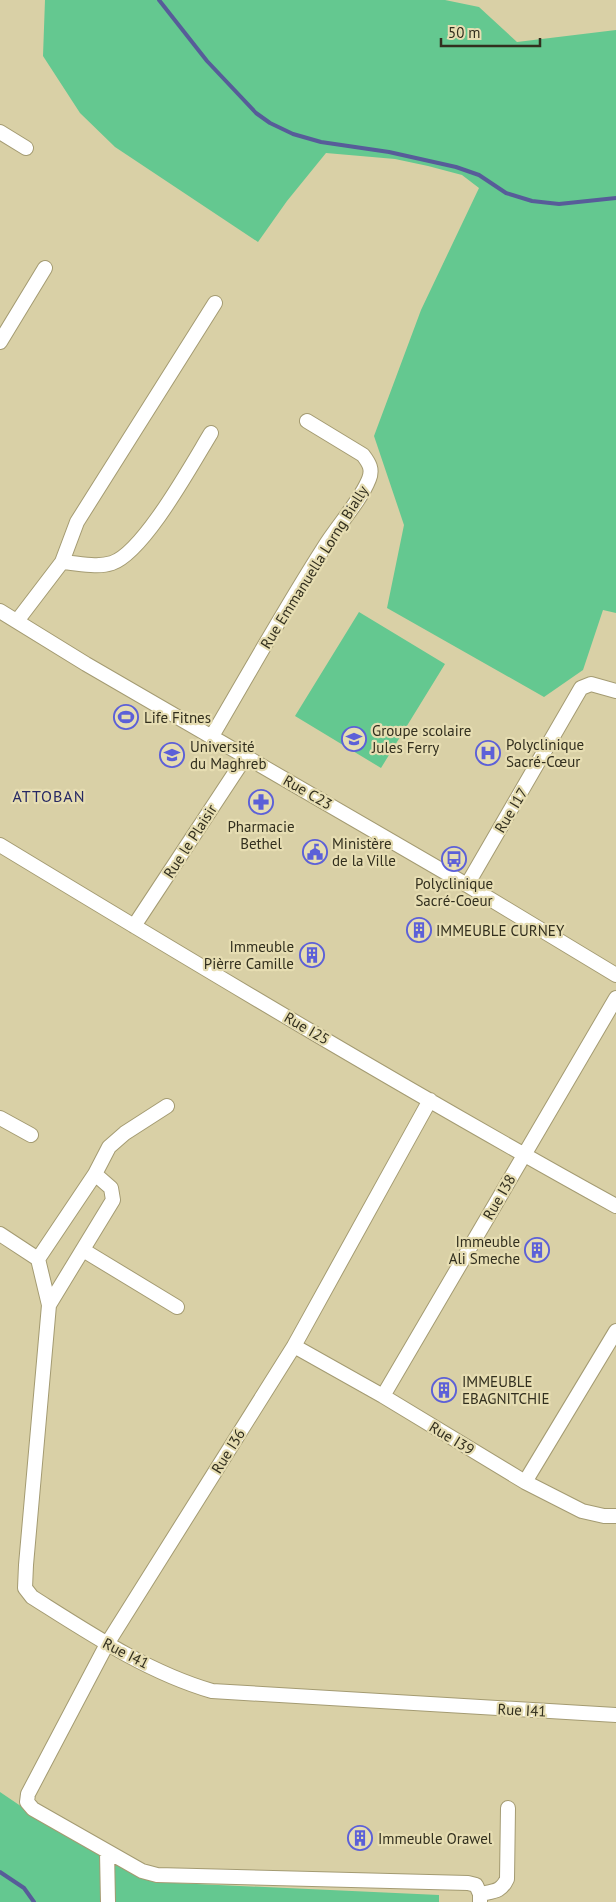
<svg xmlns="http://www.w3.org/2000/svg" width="616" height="1902" viewBox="0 0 616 1902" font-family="'PT Sans',sans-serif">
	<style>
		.green { fill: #64c890 }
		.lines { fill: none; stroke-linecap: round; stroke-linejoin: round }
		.stream { stroke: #575c99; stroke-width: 4 }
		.minor-casing { stroke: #a49b72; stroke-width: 16 }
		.minor { stroke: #fff; stroke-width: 14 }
		.labels { text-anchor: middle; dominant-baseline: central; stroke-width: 4.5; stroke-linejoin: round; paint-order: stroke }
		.street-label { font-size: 15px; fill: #322f1e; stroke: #e6ddb2 }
		.poi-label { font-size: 15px; fill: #322f1e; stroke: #e6ddb2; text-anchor: start }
		.neighbourhood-label { font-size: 16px; letter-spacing: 1px; fill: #272963; stroke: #e6ddb2 }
	</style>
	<rect width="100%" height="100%" fill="#d9d0a6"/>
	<!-- green -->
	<path class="green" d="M45 0H445L479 7 517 42 616 30V613L603 610 583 670 544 697 387 608 404 525 374 436 421 310 479 188 462 175 428 166 395 159 326 153 287 201 258 242 115 147 80 113 43 56Z
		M359 612 445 664 381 768 295 716Z
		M0 1792 31 1813 153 1882 439 1895V1902H0Z"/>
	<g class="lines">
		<!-- stream -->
		<path class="stream" d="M159 0 207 61 256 113 270 123 293 134 321 142 389 152 456 167 479 175 506 193 532 201 559 204 616 198
			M0 1872 24 1888 34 1902"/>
		<defs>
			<path id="minor" d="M0 132 26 148
				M0 342 45 268
				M62 562C78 563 97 568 112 563 144 552 192 464 211 433
				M0 611 86 664 467 885 616 975
				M17 621 62 562 77 522 215 303
				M212 736C249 673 284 610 323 549 336 527 360 502 369 479 373 469 369 463 363 455L307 421
				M0 845C203 968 408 1091 616 1206
				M467 885 581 688 591 684 616 691
				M134 926 246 756
				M430 1100 294 1346 107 1644 28 1794 27 1802 33 1809 142 1871 157 1875 468 1883 476 1885 480 1894V1902
				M0 1118 31 1135
				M0 1234 38 1259 49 1305 26 1565 25 1588 32 1597C89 1633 147 1672 212 1691L616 1715
				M83 1250 177 1307
				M38 1259 95 1174 109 1147 125 1133 167 1106
				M49 1305 113 1200 111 1188 95 1174
				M294 1346 383 1396 525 1482 582 1511 604 1516H616
				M383 1396 616 998
				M525 1482 616 1331
				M107 1852 108 1902
				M480 1894C494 1891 501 1892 507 1879L508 1808"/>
		</defs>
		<!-- minor casing -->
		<use href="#minor" class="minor-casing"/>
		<!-- minor -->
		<use href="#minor" class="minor"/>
	</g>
	<!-- icons -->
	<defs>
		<symbol id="stadium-ring" viewBox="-11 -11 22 22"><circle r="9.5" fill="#e6ddb2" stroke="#5c60d8" stroke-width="1.5"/><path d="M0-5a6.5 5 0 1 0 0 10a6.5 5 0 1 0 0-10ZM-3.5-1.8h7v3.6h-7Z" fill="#5c60d8"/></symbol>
		<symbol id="school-ring" viewBox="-11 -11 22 22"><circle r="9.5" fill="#e6ddb2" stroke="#5c60d8" stroke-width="1.5"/><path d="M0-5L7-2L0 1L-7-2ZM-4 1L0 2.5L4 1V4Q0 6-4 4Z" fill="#5c60d8"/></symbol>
		<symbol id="hospital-ring" viewBox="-11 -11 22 22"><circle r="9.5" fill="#e6ddb2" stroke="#5c60d8" stroke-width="1.5"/><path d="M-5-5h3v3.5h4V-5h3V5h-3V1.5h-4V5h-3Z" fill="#5c60d8"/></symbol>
		<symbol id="university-ring" viewBox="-11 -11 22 22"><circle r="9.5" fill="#e6ddb2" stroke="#5c60d8" stroke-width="1.5"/><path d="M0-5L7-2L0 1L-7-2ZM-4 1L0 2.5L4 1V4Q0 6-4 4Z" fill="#5c60d8"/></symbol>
		<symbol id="pharmacy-ring" viewBox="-11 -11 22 22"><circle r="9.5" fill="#e6ddb2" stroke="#5c60d8" stroke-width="1.5"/><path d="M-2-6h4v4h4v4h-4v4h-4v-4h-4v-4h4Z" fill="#5c60d8"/></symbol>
		<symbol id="civic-ring" viewBox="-11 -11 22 22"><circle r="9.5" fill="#e6ddb2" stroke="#5c60d8" stroke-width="1.5"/><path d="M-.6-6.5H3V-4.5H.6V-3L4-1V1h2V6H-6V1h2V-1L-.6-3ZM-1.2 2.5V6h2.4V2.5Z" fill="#5c60d8"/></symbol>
		<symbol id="bus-ring" viewBox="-11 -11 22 22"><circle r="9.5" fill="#e6ddb2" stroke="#5c60d8" stroke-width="1.5"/><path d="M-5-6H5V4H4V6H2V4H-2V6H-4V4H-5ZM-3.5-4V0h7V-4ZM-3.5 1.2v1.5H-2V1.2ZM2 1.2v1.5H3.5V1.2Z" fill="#5c60d8"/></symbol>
		<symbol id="building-ring" viewBox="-11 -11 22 22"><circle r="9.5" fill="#e6ddb2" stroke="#5c60d8" stroke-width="1.5"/><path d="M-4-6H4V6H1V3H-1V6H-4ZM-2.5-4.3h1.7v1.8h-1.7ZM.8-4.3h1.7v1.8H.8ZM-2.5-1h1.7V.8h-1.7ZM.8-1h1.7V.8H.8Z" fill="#5c60d8"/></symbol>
	</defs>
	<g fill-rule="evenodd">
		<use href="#stadium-ring" x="112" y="703" width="28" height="28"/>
		<use href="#school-ring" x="340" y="725" width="28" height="28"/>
		<use href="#hospital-ring" x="474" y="739" width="28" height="28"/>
		<use href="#university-ring" x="158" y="741" width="28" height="28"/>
		<use href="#pharmacy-ring" x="247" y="788" width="28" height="28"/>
		<use href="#civic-ring" x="301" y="838" width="28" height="28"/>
		<use href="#bus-ring" x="440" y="845" width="28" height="28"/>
		<use href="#building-ring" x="405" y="916" width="28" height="28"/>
		<use href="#building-ring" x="298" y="941" width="28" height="28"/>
		<use href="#building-ring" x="523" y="1236" width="28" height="28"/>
		<use href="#building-ring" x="430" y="1376" width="28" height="28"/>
		<use href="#building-ring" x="346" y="1824" width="28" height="28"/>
	</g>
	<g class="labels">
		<!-- street labels -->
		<g class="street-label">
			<text transform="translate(314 567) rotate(-58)">Rue Emmanuella Lorng Bially</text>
			<text transform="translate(308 792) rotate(30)">Rue C23</text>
			<text transform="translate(511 810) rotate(-59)">Rue I17</text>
			<text transform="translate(190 841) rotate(-57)">Rue le Plaisir</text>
			<text transform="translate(307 1028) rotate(30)">Rue I25</text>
			<text transform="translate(499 1197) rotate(-60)">Rue I38</text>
			<text transform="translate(452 1438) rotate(31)">Rue I39</text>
			<text transform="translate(228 1451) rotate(-58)">Rue I36</text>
			<text transform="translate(126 1653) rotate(27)">Rue I41</text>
			<text transform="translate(522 1710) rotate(3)">Rue I41</text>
		</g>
		<!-- poi labels -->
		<g class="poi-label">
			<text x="144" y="717">Life Fitnes</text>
			<text x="372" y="730">Groupe scolaire<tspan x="372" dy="17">Jules Ferry</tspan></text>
			<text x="506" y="744">Polyclinique<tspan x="506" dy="17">Sacré-Cœur</tspan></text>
			<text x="190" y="746">Université<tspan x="190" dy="17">du Maghreb</tspan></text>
			<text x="261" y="826" text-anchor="middle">Pharmacie<tspan x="261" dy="17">Bethel</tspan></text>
			<text x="332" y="843">Ministère<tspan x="332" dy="17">de la Ville</tspan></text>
			<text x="454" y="883" text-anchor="middle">Polyclinique<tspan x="454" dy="17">Sacré-Coeur</tspan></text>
			<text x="436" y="930">IMMEUBLE CURNEY</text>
			<text x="294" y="946" text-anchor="end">Immeuble<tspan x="294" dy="17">Pièrre Camille</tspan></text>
			<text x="520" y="1241" text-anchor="end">Immeuble<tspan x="520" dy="17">Ali Smeche</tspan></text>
			<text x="462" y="1381">IMMEUBLE<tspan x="462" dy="17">EBAGNITCHIE</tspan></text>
			<text x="378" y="1838">Immeuble Orawel</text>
		</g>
		<!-- neighbourhood labels -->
		<g class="neighbourhood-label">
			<text x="49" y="796">ATTOBAN</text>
		</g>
	</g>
	<!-- scale -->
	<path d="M441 38v8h99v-8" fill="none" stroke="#322f1e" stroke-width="2.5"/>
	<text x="448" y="38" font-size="15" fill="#322f1e" stroke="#e6ddb2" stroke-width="4" paint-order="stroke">50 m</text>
</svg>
